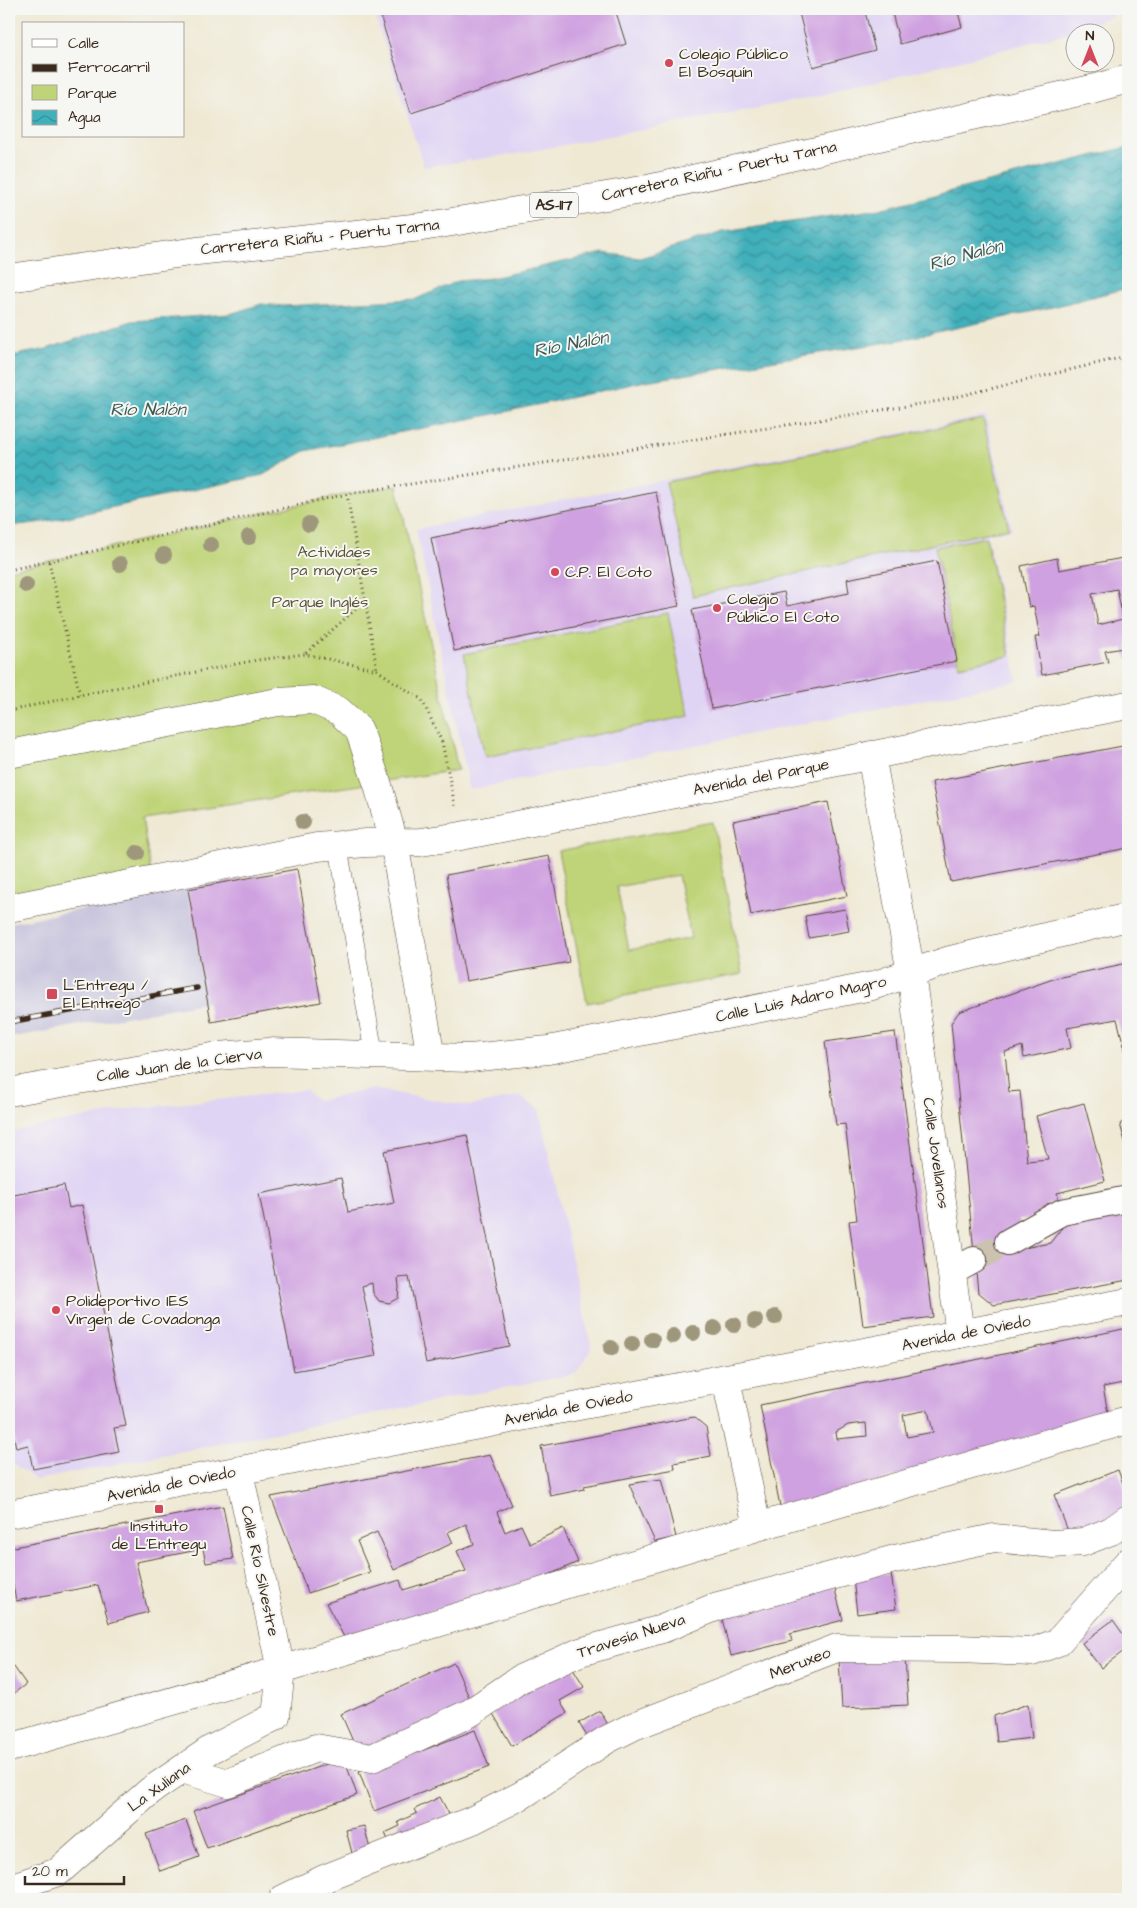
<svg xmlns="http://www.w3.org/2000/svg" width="1137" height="1908" viewBox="0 0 1137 1908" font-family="'Architects Daughter',sans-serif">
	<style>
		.built { fill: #e0d4f4 }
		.railway { fill: #c4c0db }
		.green { fill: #bfd478; stroke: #7d7f4b; fill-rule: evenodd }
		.water { fill: url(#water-waves); stroke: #3e6d6c }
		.building { fill: #cfa1e0; fill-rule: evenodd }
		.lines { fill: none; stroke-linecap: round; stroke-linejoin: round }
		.pedestrian-tunnel { stroke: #cbc3b0; stroke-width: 26; stroke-dasharray: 26 13; stroke-linecap: butt }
		.service-casing { stroke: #564739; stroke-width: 19 }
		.pedestrian-casing { stroke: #564739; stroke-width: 28 }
		.minor-casing { stroke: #564739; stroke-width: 29 }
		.tertiary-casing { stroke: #564739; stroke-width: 29 }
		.primary-casing { stroke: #564739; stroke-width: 29 }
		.path { stroke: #564739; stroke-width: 3; stroke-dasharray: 1 4; stroke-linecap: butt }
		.service { stroke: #fff; stroke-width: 18 }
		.pedestrian { stroke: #fff; stroke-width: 26 }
		.minor { stroke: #fff; stroke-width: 28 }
		.tertiary { stroke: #fff; stroke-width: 28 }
		.primary { stroke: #fff; stroke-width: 28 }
		.rail-casing { stroke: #3b2a1e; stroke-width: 5.5 }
		.rail { stroke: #f6f6f2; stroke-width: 4; stroke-dasharray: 11; stroke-linecap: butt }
		.tree { fill: #9e977c }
		.poi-dot { fill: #d1495b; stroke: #f6f6f2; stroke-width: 2 }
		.labels { text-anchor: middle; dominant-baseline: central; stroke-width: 4; stroke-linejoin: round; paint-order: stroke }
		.shield { fill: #f6f6f2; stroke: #73675e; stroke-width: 1 }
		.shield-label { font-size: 15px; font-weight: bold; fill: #3b2a1e }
		.poi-label { font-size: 16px; fill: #3b2a1e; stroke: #f6f6f2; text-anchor: start }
		.street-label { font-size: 16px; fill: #3b2a1e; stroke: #f6f6f2 }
		.park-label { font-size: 16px; fill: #5c5434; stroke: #f6f6f2 }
		.water-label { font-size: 18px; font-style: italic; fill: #3d5955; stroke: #f6f6f2 }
	</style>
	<defs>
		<pattern id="water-waves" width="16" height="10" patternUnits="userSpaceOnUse" patternTransform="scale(1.25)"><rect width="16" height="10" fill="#40b0bb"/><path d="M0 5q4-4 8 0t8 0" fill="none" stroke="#378f97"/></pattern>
	</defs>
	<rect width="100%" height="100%" fill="#f6f6f2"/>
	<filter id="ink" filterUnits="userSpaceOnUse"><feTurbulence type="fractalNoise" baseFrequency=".02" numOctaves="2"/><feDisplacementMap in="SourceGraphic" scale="10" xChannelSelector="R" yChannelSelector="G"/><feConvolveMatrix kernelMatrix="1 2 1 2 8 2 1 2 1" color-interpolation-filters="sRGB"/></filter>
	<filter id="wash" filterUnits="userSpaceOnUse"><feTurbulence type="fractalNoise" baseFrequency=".0096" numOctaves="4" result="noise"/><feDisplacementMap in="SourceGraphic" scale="20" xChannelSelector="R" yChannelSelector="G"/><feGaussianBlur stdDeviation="1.12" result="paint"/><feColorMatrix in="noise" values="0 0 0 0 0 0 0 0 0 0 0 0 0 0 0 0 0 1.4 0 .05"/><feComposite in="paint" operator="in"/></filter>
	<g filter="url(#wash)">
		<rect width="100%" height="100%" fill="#efe9d4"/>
		<!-- built -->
		<path class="built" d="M373 9H1127L1076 31 820 96 522 153 424 167Z
			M986 416 1012 529 987 535 1018 681 470 790 416 529Z
			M373 1089 470 1106 519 1096 539 1109 592 1349 575 1374 36 1480 11 1462 9 1450V1132L130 1109 306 1090 317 1101Z"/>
		<!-- railway -->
		<path class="railway" d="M187 889 208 1002 9 1038V923Z"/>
		<!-- green -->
		<path class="green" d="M983 419 1009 528 693 596 666 482Z
			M397 486 458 770 142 818 152 879 9 908V570L347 494Z
			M986 537 1010 656 959 666 935 547Z
			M668 613 689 716 485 757 464 654Z
			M713 822 742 974 587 1003 558 851ZM678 875 691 938 629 950 617 887Z"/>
		<!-- water -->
		<path class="water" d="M1128 147V288L1053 307 895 341 646 381 500 413 305 451 263 475 44 522 9 526V356L43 350 132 321 230 314 261 304 283 306 416 299 458 281 491 278 603 253 640 258 723 232 879 209Z"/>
		<g id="blocks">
			<!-- building -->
			<path class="building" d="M378 9H615L626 44 411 113Z
				M798 9H874L865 12 875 50 813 67Z
				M891 9H957L962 27 900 44Z
				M656 492 679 606 454 651 431 538Z
				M1128 557V658L1126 659 1124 648 1105 651 1108 662 1042 675 1035 637H1040L1034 606 1029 607 1021 566 1057 558 1059 570ZM1117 589 1123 619 1098 625 1092 594Z
				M937 561 957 661 712 709 692 610 784 592 787 606 849 593 847 579Z
				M1128 745V848L951 882 932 782Z
				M828 802 847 896 751 915 733 821Z
				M549 856 569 962 466 981 446 875Z
				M297 869 321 1002 211 1022 188 889Z
				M845 909 849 931 809 938 805 916Z
				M1128 963V1062L1117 1019 1067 1028 1071 1048 1024 1058 1022 1046 1005 1052 1009 1092 1020 1091 1027 1161 1048 1159 1036 1116 1084 1103 1105 1181 1057 1193 1060 1203 1047 1204V1210L1036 1211 1037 1218 1019 1219 1020 1229 1008 1251 1050 1243 1065 1224 1128 1212V1280L994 1305 978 1292 951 1023 959 1012 1056 978Z
				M895 1032 933 1317 863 1326 849 1221 857 1220 845 1124 836 1125 825 1042Z
				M1128 1118V1152L1120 1124Z
				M467 1135 509 1346 426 1363 409 1277 398 1278 399 1287 398 1298 389 1303 379 1301 373 1293 372 1283 362 1286 376 1356 294 1371 259 1194 341 1178 348 1212 394 1203 384 1151Z
				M64 1185 69 1208 82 1205 126 1426 114 1428 119 1452 33 1469 28 1445 16 1448 9 1413V1196Z
				M1128 1328V1382L1103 1387 1108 1413 781 1511 760 1405ZM928 1410 933 1432 907 1437 903 1415ZM866 1423 867 1436 837 1439 836 1432 848 1425Z
				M694 1417 706 1427 711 1456 674 1463 675 1469 584 1486 585 1489 550 1496 541 1446Z
				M490 1455 512 1505 497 1512 505 1532 521 1525 530 1544 563 1528 578 1562 544 1577 344 1637 326 1603 400 1580 403 1590 466 1571 457 1551 474 1544 466 1524 448 1532 453 1543 394 1570 377 1532 357 1541 370 1572 308 1593 271 1497Z
				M1118 1470 1128 1497V1507L1120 1516 1070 1536 1054 1495Z
				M661 1479 676 1537 655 1542 629 1484Z
				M223 1506 233 1559 206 1563 203 1549 136 1562 148 1612 109 1623 98 1585 16 1601 9 1565V1548Z
				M891 1573 896 1609 857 1614 853 1578Z
				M834 1586 843 1620 790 1634 792 1641 731 1656 721 1614Z
				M1113 1620 1128 1641V1648L1101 1668 1082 1643Z
				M905 1657 908 1705 842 1708 839 1660Z
				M9 1660 26 1684 9 1697Z
				M454 1663 472 1704 368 1751 356 1748 341 1714Z
				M571 1666 584 1687 560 1701 567 1713 512 1746 492 1712Z
				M1028 1704 1032 1738 997 1742 994 1716Z
				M600 1711 610 1728 589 1740 579 1723Z
				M475 1730 489 1767 374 1811 359 1772 397 1758 398 1760Z
				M344 1758 357 1795 207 1848 193 1811Z
				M440 1797 451 1818 391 1847 385 1833 400 1826 398 1822 417 1813 415 1809Z
				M186 1820 199 1857 160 1871 146 1834Z
				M364 1826 370 1849 352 1853 346 1830Z"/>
		</g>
	</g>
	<g filter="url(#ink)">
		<use href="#blocks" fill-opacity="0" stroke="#564739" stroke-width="1"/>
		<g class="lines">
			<!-- pedestrian-tunnel -->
			<path class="pedestrian-tunnel" d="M974 1260 1008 1242"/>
			<defs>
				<path id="service" d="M338 845 374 1055"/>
				<path id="pedestrian" d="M1008 1242 1062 1212 1128 1199
					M952 1272 974 1260"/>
				<path id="minor" d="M9 754 278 702 313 700 339 711 359 730 377 782 394 842 431 1057
					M871 755 911 973 960 1334
					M9 908 317 847 366 843 421 842 461 836 1128 705
					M9 1092 218 1056 269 1052 470 1058 548 1050 872 986 950 960 1128 917
					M726 1379 757 1527
					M9 1748 281 1670 757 1527 1128 1420
					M182 1769 228 1783 316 1748 372 1758 470 1713 520 1679 580 1652 662 1629 718 1606 895 1559 994 1538 1053 1544 1083 1542 1111 1531 1128 1519
					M9 1888 58 1872 150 1791 210 1750 276 1716 281 1670 239 1472
					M283 1899 324 1879 473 1820 522 1795 606 1740 634 1726 837 1648 959 1649 1032 1652 1058 1642 1128 1562"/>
				<path id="tertiary" d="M9 1514 1128 1302"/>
				<path id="primary" d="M9 278 197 251 422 227 648 189 1092 89 1128 79"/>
			</defs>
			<!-- service casing -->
			<use href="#service" class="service-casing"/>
			<!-- pedestrian casing -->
			<use href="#pedestrian" class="pedestrian-casing"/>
			<!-- minor casing -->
			<use href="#minor" class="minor-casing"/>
			<!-- tertiary casing -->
			<use href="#tertiary" class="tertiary-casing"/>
			<!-- primary casing -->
			<use href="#primary" class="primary-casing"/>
			<!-- path -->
			<path class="path" d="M347 494 377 670
				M49 562 80 695
				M9 570 347 494 939 401 1128 356
				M306 653 365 601
				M9 711 80 695 257 660 305 654 377 670 422 700 442 742 455 806"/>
			<!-- service -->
			<use href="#service" class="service"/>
			<!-- pedestrian -->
			<use href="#pedestrian" class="pedestrian"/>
			<!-- minor -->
			<use href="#minor" class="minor"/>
			<!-- tertiary -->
			<use href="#tertiary" class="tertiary"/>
			<!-- primary -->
			<use href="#primary" class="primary"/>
			<defs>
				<path id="rail" d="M9 1022 197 988"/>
			</defs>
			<!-- rail casing -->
			<use href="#rail" class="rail-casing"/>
			<!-- rail -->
			<use href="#rail" class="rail"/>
		</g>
		<!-- trees -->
		<g class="tree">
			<circle cx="309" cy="524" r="8"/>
			<circle cx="249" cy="537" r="8"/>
			<circle cx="211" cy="545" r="8"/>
			<circle cx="164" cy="555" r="8"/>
			<circle cx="120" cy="564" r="8"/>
			<circle cx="26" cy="585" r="8"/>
			<circle cx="303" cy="822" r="8"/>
			<circle cx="137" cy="853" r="8"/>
			<circle cx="775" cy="1317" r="8"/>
			<circle cx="755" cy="1321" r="8"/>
			<circle cx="734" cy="1325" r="8"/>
			<circle cx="714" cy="1328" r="8"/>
			<circle cx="693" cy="1333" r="8"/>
			<circle cx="673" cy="1336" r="8"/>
			<circle cx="652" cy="1340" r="8"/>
			<circle cx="632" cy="1344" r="8"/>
			<circle cx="611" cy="1348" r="8"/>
		</g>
	</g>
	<!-- markers -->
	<g class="poi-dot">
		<circle cx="669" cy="63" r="5"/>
		<circle cx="555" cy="572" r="5"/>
		<circle cx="717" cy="608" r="5"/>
		<rect x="46" y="988" width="12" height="12" rx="2.5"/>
		<circle cx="56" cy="1310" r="5"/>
		<rect x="154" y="1504" width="10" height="10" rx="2.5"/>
	</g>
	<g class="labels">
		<!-- shield labels -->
		<rect class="shield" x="530" y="192.5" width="48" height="25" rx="4"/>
		<g class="shield-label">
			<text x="554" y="205">AS-117</text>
		</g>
		<!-- poi labels -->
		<g class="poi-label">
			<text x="679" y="54">Colegio Público<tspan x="679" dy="18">El Bosquín</tspan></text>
			<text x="565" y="572">C.P. El Coto</text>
			<text x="727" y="599">Colegio<tspan x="727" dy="18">Público El Coto</tspan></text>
			<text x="63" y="985">L'Entregu /<tspan x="63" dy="18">El Entrego</tspan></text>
			<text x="66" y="1301">Polideportivo IES<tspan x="66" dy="18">Virgen de Covadonga</tspan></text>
			<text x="159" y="1526" text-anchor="middle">Instituto<tspan x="159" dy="18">de L'Entregu</tspan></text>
		</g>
		<!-- street labels -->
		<g class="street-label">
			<text transform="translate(719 171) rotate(-12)">Carretera Riañu - Puertu Tarna</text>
			<text transform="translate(320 237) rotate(-6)">Carretera Riañu - Puertu Tarna</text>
			<text transform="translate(761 777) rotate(-11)">Avenida del Parque</text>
			<text transform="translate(801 999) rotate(-12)">Calle Luis Adaro Magro</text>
			<text transform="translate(179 1065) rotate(-8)">Calle Juan de la Cierva</text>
			<text transform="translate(936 1153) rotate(82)">Calle Jovellanos</text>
			<text transform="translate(966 1333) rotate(-11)">Avenida de Oviedo</text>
			<text transform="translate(568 1408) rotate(-11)">Avenida de Oviedo</text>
			<text transform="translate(171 1484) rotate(-11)">Avenida de Oviedo</text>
			<text transform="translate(260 1571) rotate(78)">Calle Río Silvestre</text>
			<text transform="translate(631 1636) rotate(-18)">Travesía Nueva</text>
			<text transform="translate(800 1663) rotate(-21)">Meruxeo</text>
			<text transform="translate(159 1787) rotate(-36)">La Xuliana</text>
		</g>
		<!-- park labels -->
		<g class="park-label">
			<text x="334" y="552">Actividaes<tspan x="334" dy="18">pa mayores</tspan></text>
			<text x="320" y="602">Parque Inglés</text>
		</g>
		<!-- water labels -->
		<g class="water-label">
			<text transform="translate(966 255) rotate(-15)">Río Nalón</text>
			<text transform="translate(571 344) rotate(-11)">Río Nalón</text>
			<text x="148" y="409">Río Nalón</text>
		</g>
	</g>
	<!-- margin -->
	<rect width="1137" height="1908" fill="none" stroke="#f6f6f2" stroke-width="30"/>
	<!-- legend -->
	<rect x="22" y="22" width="162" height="115" fill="#f6f6f2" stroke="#aba49d"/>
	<rect x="32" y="39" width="25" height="8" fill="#ffffff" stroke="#aba49d"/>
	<text x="68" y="48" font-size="15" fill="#3b2a1e">Calle</text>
	<rect x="32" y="64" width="25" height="8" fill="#3b2a1e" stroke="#aba49d"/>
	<text x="68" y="72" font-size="15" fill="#3b2a1e">Ferrocarril</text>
	<rect x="32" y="85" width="25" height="15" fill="#bfd478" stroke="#aba49d"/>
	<text x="68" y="98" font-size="15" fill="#3b2a1e">Parque</text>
	<rect x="32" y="110" width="25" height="15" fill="url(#water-waves)" stroke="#aba49d"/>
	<text x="68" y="122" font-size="15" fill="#3b2a1e">Agua</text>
	<!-- north arrow -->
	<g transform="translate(1090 48)"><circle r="24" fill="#f6f6f2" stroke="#aba49d"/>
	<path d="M0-4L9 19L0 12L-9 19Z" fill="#d1495b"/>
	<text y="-8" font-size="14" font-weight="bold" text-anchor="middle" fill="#3b2a1e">N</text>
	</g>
	<!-- scale -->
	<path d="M25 1876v8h99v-8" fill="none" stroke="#3b2a1e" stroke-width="2.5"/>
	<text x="32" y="1876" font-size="15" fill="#3b2a1e" stroke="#f6f6f2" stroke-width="4" paint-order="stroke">20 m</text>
</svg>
